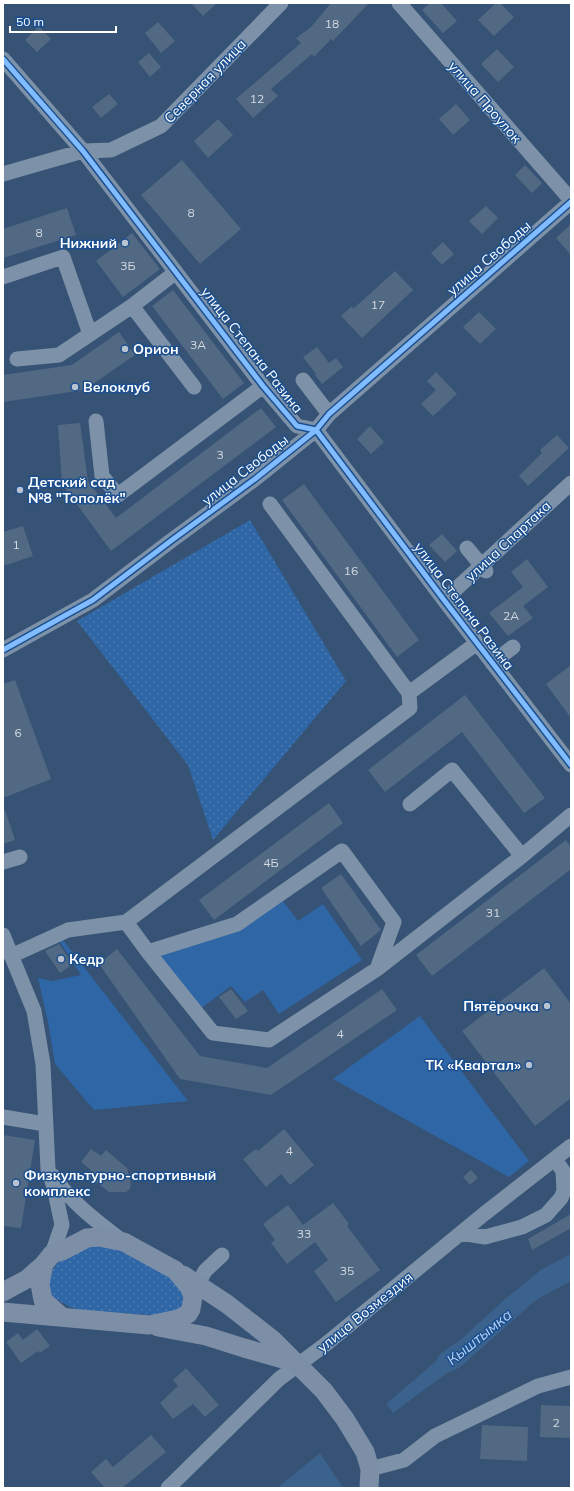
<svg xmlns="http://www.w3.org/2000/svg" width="574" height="1491" viewBox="0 0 574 1491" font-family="Mulish,sans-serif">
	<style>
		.grass { fill: url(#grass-dots) }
		.green { fill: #2f66a5 }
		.water { fill: #3b618d }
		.building { fill: #526984 }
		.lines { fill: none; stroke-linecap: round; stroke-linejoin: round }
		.minor { stroke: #7d92a8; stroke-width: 15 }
		.major { stroke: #7d8ea7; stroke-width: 19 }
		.cycleway-casing { stroke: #1b4f8f; stroke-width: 8 }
		.cycleway { stroke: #80bcff; stroke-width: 5 }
		.poi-dot { fill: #b9c2ce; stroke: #1b4f8f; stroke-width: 1.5 }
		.labels { text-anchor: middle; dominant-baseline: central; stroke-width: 3; stroke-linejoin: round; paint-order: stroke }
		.number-label { font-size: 12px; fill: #d4dae0 }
		.street-label { font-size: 14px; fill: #fff; stroke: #1b4f8f }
		.poi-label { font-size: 14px; font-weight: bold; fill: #fff; stroke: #1b4f8f; text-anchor: start }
		.water-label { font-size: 15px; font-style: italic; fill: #b5d3f5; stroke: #1b4f8f }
	</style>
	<defs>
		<pattern id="grass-dots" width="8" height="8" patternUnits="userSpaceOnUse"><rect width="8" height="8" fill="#2f66a5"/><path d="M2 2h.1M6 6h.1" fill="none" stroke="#4e7db2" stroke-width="1.8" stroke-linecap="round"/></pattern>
	</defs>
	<rect width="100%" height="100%" fill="#365274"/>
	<!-- grass -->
	<path class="grass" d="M250 520 346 681 213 840 188 765 77 621Z
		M112 1244 182 1282 185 1308 169 1316 83 1311 70 1307 49 1295 47 1283 51 1272 60 1260 75 1249Z"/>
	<!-- green -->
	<path class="green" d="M282 900 298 921 323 904 362 960 279 1014 263 990 245 1002 231 986 200 1009 155 955Z
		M63 940 188 1101 94 1110 55 1064 48 1022 38 978 52 981 81 975 60 942Z
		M420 1016 529 1161 509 1177 333 1079Z"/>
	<!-- water -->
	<path class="water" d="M571 1254V1281L536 1300 459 1368 447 1373 393 1413 386 1404 435 1362 441 1353 460 1340 504 1300 542 1269Z
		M320 1453 343 1488H277Z"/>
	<!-- building -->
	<path class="building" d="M191 3H217L203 16Z
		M331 3H369L333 41 331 39 314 57 312 54 271 89 278 96 253 118 236 99 301 43 296 38 311 27Z
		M430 3H441L457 21 443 33 422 10Z
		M496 3H500L514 17 494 36 478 20Z
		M158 22 175 41 161 53 145 33Z
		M39 26 51 39 37 52 25 40Z
		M497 49 514 67 498 82 481 64Z
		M149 53 161 67 150 77 138 62Z
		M109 94 118 104 101 118 92 107Z
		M456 104 470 120 453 135 439 119Z
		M218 119 233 135 208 158 194 141Z
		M182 160 241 229 200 264 141 195Z
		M525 165 542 183 532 193 515 175Z
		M486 206 498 218 482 234 469 221Z
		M67 208 76 235 3 258V229Z
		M571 224V255L556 238Z
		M132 233 160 269 123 297 96 261Z
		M443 242 454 254 442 265 431 253Z
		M395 271 413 290 362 338 341 316 352 306 353 309Z
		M173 290 244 383 223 399 152 306Z
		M479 312 496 329 480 344 463 327Z
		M119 332 135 355 84 390 3 402V375L72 365Z
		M317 347 329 363 336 358 343 367 322 384 315 375 316 374 303 357Z
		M436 372 457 394 433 416 421 404 436 390 427 381Z
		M261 408 276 427 111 551 62 484 58 425 80 423 88 481 116 518Z
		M370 426 384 442 371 454 357 439Z
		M557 435 569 448 528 486 519 476 542 453 540 450Z
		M304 484 419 640 397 657 282 500Z
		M23 526 33 556 3 566V532Z
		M442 534 457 551 445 562 429 545Z
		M527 559 548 587 523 606 533 618 508 636 489 613 523 587 511 572Z
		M571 665V718L546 684Z
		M15 680 51 779 3 798V684Z
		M465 695 545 798 524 813 462 732 385 792 368 770Z
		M329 803 343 823 214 920 199 900Z
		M3 810H5L15 840 3 844Z
		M566 840 571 847V869L432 976 416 955Z
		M341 874 381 930 361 946 321 888Z
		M59 944 73 964 60 973 45 951Z
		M117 949 200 1056 267 1068 382 989 397 1010 271 1095 180 1079 99 964Z
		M544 968 571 1004V1098L535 1126 462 1031Z
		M231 989 248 1011 236 1019 219 997Z
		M284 1129 314 1165 290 1185 281 1174 266 1187 243 1159 256 1149 258 1151Z
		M3 1135 35 1140 21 1228 3 1226Z
		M91 1149 101 1156 106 1150 127 1168 131 1184 130 1189 126 1192H109L87 1175 91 1170 81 1162Z
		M471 1170 478 1178 470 1185 463 1177Z
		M333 1203 349 1224 347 1226 380 1270 336 1302 314 1271 328 1260 315 1242 287 1264 271 1243 275 1240 263 1224 288 1205 303 1225Z
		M571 1214V1228L532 1250 528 1239Z
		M37 1329 50 1346 40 1353 38 1351 21 1363 6 1342 18 1333 23 1340Z
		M186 1368 219 1405 205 1417 193 1404 173 1419 160 1403 178 1386 173 1380Z
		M541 1405 571 1406V1438L540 1437Z
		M482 1425 528 1427 527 1461 480 1459Z
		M151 1435 166 1452 122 1488H105L91 1472 106 1459 113 1467Z"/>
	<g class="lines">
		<!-- minor -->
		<path class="minor" d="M399 3 571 200
			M3 59 83 151 263 386 297 426 316 430 444 600 571 765
			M3 174 83 151 111 150 161 126 281 3
			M176 272 132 306 194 387
			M3 277 63 257 90 334
			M17 359 59 355 132 306
			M303 380 329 414
			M96 421 102 476 118 495 263 386
			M270 504 409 693 477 643
			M467 548 486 571
			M444 600 571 483
			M3 650 93 600 172 540 255 479 316 430 329 414 571 202
			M492 663 513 647
			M410 804 452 770 522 856
			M3 862 20 857
			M126 922 410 708 409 693
			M3 935 34 1011 43 1064 48 1169 54 1187 62 1225 52 1254
			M11 956 68 930 126 922 148 952 237 924 342 851 394 922 377 969 269 1040 213 1033 148 952
			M377 969 522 856 571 815
			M3 1117 45 1124
			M53 1176C72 1203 96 1221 121 1240
			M461 1233 485 1237 522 1227 546 1215 561 1198 564 1191 563 1171 555 1159
			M198 1284 205 1271 222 1255
			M370 1469 404 1460 435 1436 538 1386 571 1377
			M168 1488 279 1379 326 1344 484 1214 571 1146"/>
		<!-- major -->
		<path class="major" d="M183 1275 227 1304 273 1340 324 1391 345 1419 365 1452 370 1469 369 1488
			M3 1292 27 1279 44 1264
			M3 1312 149 1325 178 1319 188 1314 191 1309 193 1297 190 1288 175 1270 124 1242 99 1237 87 1238 62 1251 52 1254 44 1264 40 1284 43 1300 61 1316
			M158 1327 206 1336 244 1348 294 1362"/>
		<defs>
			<path id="cycleway" d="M3 59 83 151 263 386 297 426 316 430 444 600 571 765
				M3 650 93 600 172 540 255 479 316 430 329 414 571 202"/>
		</defs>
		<!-- cycleway casing -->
		<use href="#cycleway" class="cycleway-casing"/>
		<!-- cycleway -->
		<use href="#cycleway" class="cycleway"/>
	</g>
	<!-- markers -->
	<g class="poi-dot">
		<circle cx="125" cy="243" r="4"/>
		<circle cx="125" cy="349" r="4"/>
		<circle cx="75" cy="387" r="4"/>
		<circle cx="20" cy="490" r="4"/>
		<circle cx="61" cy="959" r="4"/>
		<circle cx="547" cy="1006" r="4"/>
		<circle cx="529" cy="1065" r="4"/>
		<circle cx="16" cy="1183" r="4"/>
	</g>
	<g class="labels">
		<!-- number labels -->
		<g class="number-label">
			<text x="332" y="23">18</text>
			<text x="257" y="98">12</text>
			<text x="191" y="212">8</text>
			<text x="39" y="232">8</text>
			<text x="128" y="265">3Б</text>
			<text x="378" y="304">17</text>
			<text x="198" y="344">3А</text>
			<text x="220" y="454">3</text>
			<text x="16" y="544">1</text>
			<text x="351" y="570">16</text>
			<text x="511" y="615">2А</text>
			<text x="18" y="732">6</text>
			<text x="271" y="862">4Б</text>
			<text x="493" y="912">31</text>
			<text x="340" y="1033">4</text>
			<text x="289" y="1150">4</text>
			<text x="304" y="1233">33</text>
			<text x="347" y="1270">35</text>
			<text x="556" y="1422">2</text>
		</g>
		<!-- street labels -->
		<g class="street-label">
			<text transform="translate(205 81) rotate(-46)">Северная улица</text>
			<text transform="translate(485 102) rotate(49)">улица Проулок</text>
			<text transform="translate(489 258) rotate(-41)">улица Свободы</text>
			<text transform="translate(252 350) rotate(52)">улица Степана Разина</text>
			<text transform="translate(245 470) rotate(-38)">улица Свободы</text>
			<text transform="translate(508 541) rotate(-43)">улица Спартака</text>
			<text transform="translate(464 606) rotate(53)">улица Степана Разина</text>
			<text transform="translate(365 1312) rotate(-39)">улица Возмездия</text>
		</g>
		<!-- poi labels -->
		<g class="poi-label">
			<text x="117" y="243" text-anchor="end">Нижний</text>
			<text x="133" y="349">Орион</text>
			<text x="83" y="387">Велоклуб</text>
			<text x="28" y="482">Детский сад<tspan x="28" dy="16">№8 "Тополёк"</tspan></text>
			<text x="69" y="959">Кедр</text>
			<text x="539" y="1006" text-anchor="end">Пятёрочка</text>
			<text x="521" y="1065" text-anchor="end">ТК «Квартал»</text>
			<text x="24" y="1175">Физкультурно-спортивный<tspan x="24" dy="16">комплекс</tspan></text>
		</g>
		<!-- water labels -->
		<g class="water-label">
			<text transform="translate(479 1337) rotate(-39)">Кыштымка</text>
		</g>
	</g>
	<!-- border -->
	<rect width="574" height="1491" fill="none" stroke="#ffffff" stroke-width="8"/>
	<!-- scale -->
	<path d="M10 26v6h106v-6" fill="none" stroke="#ffffff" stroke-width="2"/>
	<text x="16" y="26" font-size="12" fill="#ffffff" stroke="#1b4f8f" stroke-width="3" paint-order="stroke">50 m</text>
</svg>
